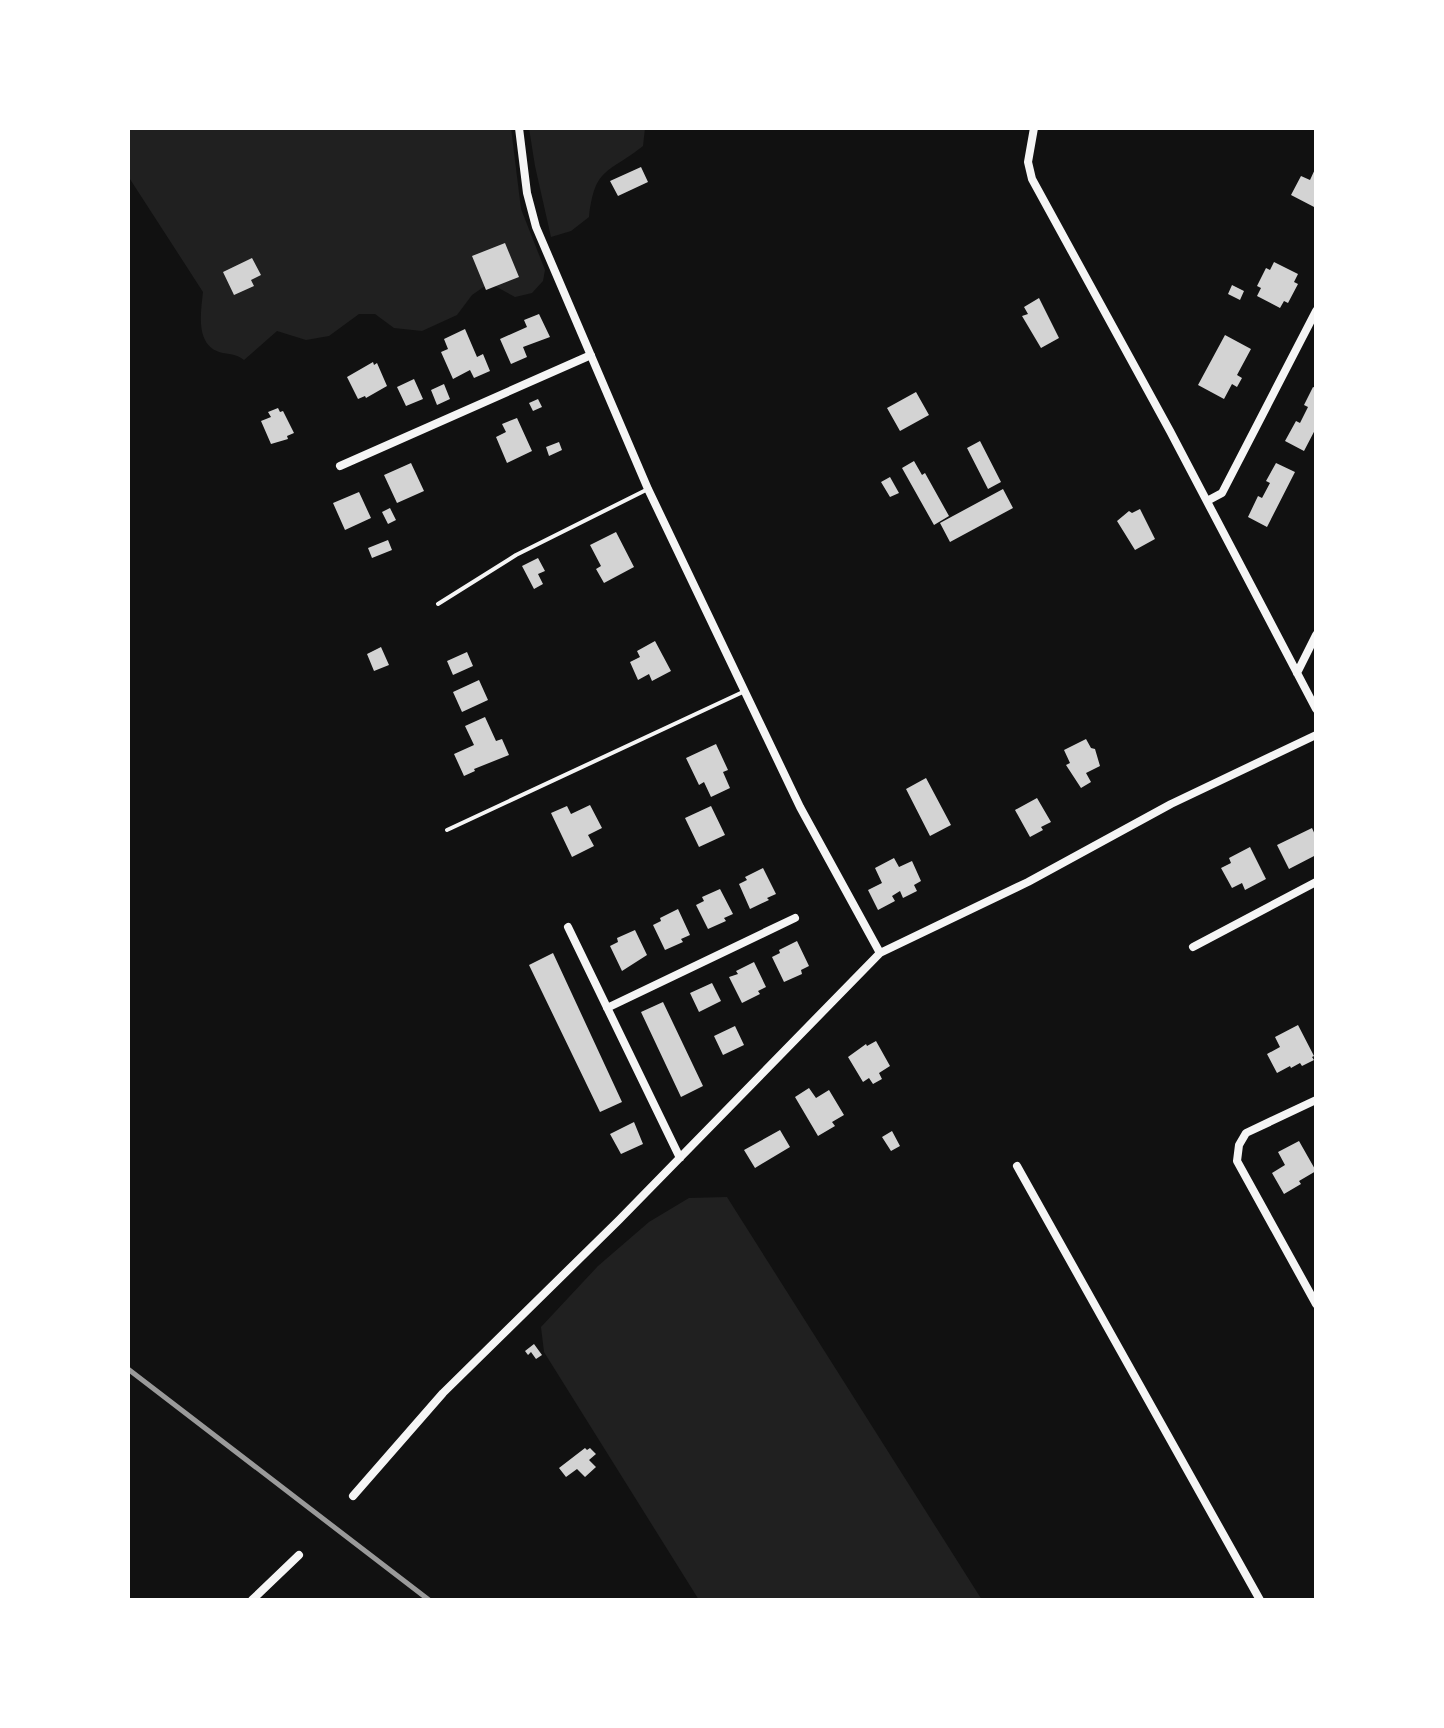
<svg xmlns="http://www.w3.org/2000/svg" width="1444" height="1728" viewBox="0 0 1444 1728" font-family="'Fira Sans',sans-serif">
	<style>
		.green { fill: #202020 }
		.building { fill: #d3d3d3 }
		.lines { fill: none; stroke-linecap: round; stroke-linejoin: round }
		.service { stroke: #f5f5f5; stroke-width: 4 }
		.minor { stroke: #f5f5f5; stroke-width: 8 }
		.rail { stroke: #9a9a9a; stroke-width: 5 }
	</style>
	<rect width="100%" height="100%" fill="#111"/>
	<!-- green -->
	<path class="green" d="M128 128H511L521 209 545 270 543 281 532 293 515 297 495 286H485L472 295 457 315 422 331 394 328 375 314H359L329 336 306 340 277 331 244 360C235 353 230 355 219 352 195 344 201 311 203 292L128 176Z
		M529 128H645L643 146C608 174 595 166 589 217L571 231 551 237 535 166Z
		M727 1197 732 1205 982 1600H699L544 1352 541 1327 598 1266 649 1222 689 1198Z"/>
	<!-- building -->
	<path class="building" d="M641 167 648 182 618 196 610 181Z
		M1316 167V208L1291 195 1301 176 1310 180Z
		M505 243 519 277 486 290 472 256Z
		M252 258 261 275 251 280 254 286 234 295 223 272Z
		M1274 262 1298 274 1294 282 1298 284 1288 303 1284 301 1280 308 1257 296 1261 288 1257 286 1266 268 1270 270Z
		M1232 285 1244 291 1240 300 1228 294Z
		M1039 298 1059 338 1041 348 1022 316 1028 314 1024 307Z
		M539 314 550 337 523 347 527 357 511 364 500 339 527 327 524 320Z
		M465 329 477 357 483 354 490 371 474 378 470 370 453 379 441 352 448 349 444 339Z
		M1225 335 1251 349 1237 375 1242 378 1237 387 1232 384 1224 399 1198 385Z
		M373 362 374 365 377 363 387 386 366 398 365 396 358 399 347 377Z
		M414 379 423 399 406 406 397 387Z
		M444 384 450 399 437 405 431 390Z
		M1313 387 1316 388V428L1304 451 1285 441 1296 421 1300 423 1308 407 1304 405Z
		M916 392 929 415 900 431 887 408Z
		M538 399 542 407 533 411 529 403Z
		M278 408 280 412 283 411 294 433 287 436 288 439 271 444 261 421 271 417 268 412Z
		M517 418 532 451 507 463 496 437 506 432 502 424Z
		M980 441 1001 482 988 489 967 448Z
		M559 442 562 450 549 456 546 447Z
		M914 461 922 475 925 473 949 516 934 525 902 468Z
		M411 463 424 491 397 503 384 475Z
		M1276 463 1295 472 1267 527 1248 517 1258 496 1262 498 1270 483 1266 481Z
		M890 477 899 493 890 497 881 482Z
		M1003 489 1013 508 950 542 940 523Z
		M359 492 371 518 345 530 333 503Z
		M390 508 396 520 388 524 382 512Z
		M1140 509 1155 539 1135 550 1117 521 1129 511 1132 513Z
		M616 532 634 567 604 583 596 569 601 566 590 545Z
		M388 540 392 550 372 558 368 548Z
		M538 558 545 571 538 574 543 584 534 589 522 566Z
		M655 641 671 671 652 681 649 674 638 680 630 662 640 657 637 651Z
		M381 647 389 665 374 671 367 654Z
		M467 652 473 666 453 675 447 661Z
		M479 680 488 700 462 712 453 692Z
		M485 717 496 741 502 739 509 755 474 769 475 771 464 776 454 754 474 745 465 726Z
		M1086 739 1091 748 1095 749 1100 766 1086 773 1091 782 1081 788 1066 765 1070 763 1064 750Z
		M716 744 728 770 723 772 730 788 711 797 704 782 699 785 686 758Z
		M926 778 951 825 930 836 906 789Z
		M1037 798 1051 822 1041 827 1043 830 1030 837 1015 810Z
		M590 805 602 828 588 835 594 846 572 857 551 813 567 806 571 814Z
		M711 806 725 835 699 847 685 818Z
		M1312 828 1316 837V855L1289 869 1277 845Z
		M1250 847 1266 879 1245 890 1242 883 1232 888 1221 868 1231 863 1229 858Z
		M894 858 899 867 912 861 921 881 914 885 917 891 903 898 900 891 892 896 895 901 878 910 868 890 882 883 875 868Z
		M763 868 776 894 767 898 769 900 750 909 739 884 747 880 745 877Z
		M720 889 733 914 724 918 726 921 708 929 696 905 704 901 702 897Z
		M678 909 690 935 681 939 683 942 665 950 653 925 661 921 660 918Z
		M635 930 647 955 622 971 610 946 618 942 617 938Z
		M797 941 809 966 801 970 802 974 784 982 772 957 780 953 779 950Z
		M553 953 622 1102 600 1112 529 965Z
		M754 962 766 987 758 991 760 994 742 1003 729 977 738 974 736 971Z
		M712 983 721 1001 699 1012 690 993Z
		M663 1002 703 1086 681 1097 641 1012Z
		M1298 1025 1314 1056 1312 1057 1314 1060 1302 1066 1300 1063 1291 1068 1290 1066 1277 1073 1267 1054 1280 1047 1275 1037Z
		M735 1026 744 1045 723 1055 714 1036Z
		M876 1041 890 1066 879 1073 882 1079 873 1084 869 1078 863 1082 848 1057 866 1044 867 1046Z
		M809 1088 816 1098 829 1090 844 1115 832 1122 835 1126 818 1136 795 1097Z
		M634 1122 643 1144 621 1154 610 1134Z
		M780 1130 790 1147 755 1168 744 1150Z
		M892 1131 900 1146 891 1151 882 1137Z
		M1299 1141 1316 1171 1299 1181 1301 1184 1284 1194 1272 1173 1285 1165 1278 1152Z
		M534 1344 542 1355 536 1359 531 1352 528 1355 525 1351Z
		M585 1448 587 1450 590 1448 596 1454 589 1460 596 1467 585 1477 577 1469 566 1477 559 1468Z"/>
	<g class="lines">
		<!-- service -->
		<path class="service" d="M438 604 516 555 646 490
			M447 830 745 691"/>
		<!-- minor -->
		<path class="minor" d="M519 128 527 193 536 227 648 489 800 807 880 953
			M1034 128 1028 162 1032 179 1170 431 1316 709
			M340 466 591 355
			M1207 501 1222 493 1316 311
			M1297 673 1316 635
			M568 927 680 1158
			M1193 947 1316 882
			M607 1008 795 918
			M1316 1100 1246 1133 1239 1145 1237 1161 1316 1304
			M1017 1166 1260 1600
			M353 1496 443 1393 619 1220 880 953 1028 882 1171 804 1316 735
			M252 1600 299 1555"/>
		<!-- rail -->
		<path class="rail" d="M128 1369 429 1600"/>
	</g>
	<!-- border -->
	<rect width="1444" height="1728" fill="none" stroke="#ffffff" stroke-width="260"/>
</svg>
